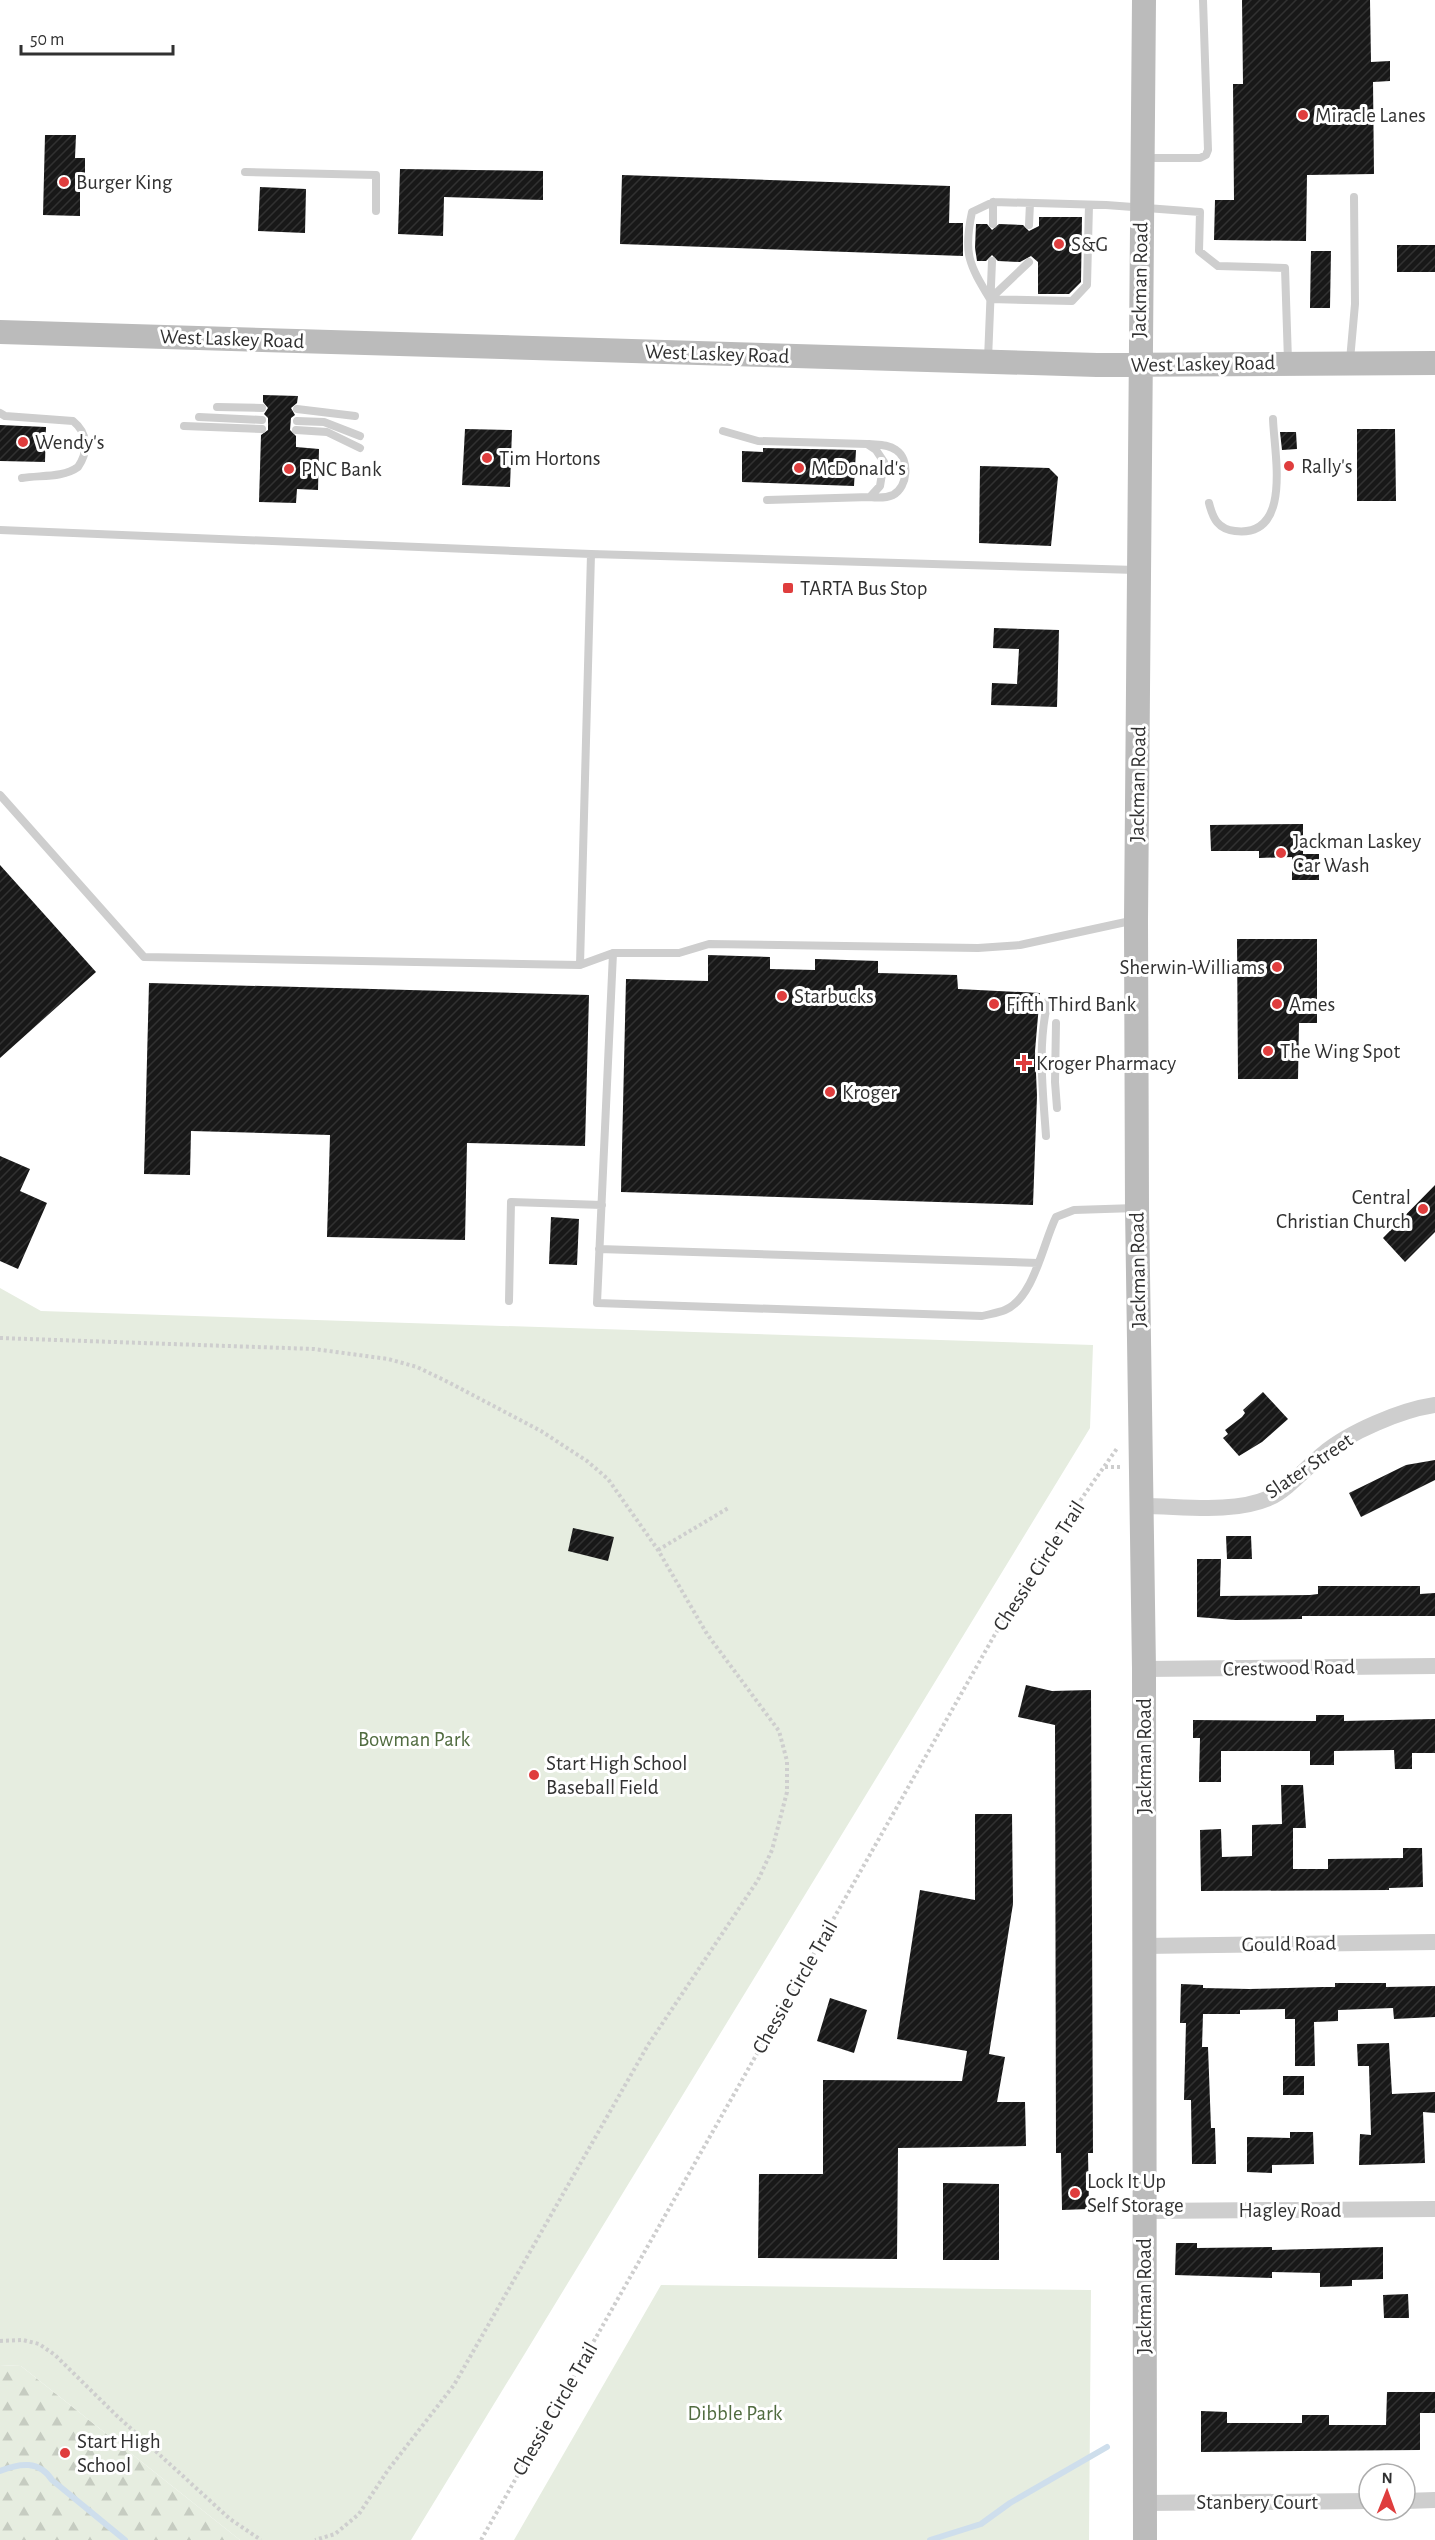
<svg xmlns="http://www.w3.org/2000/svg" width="1435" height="2540" viewBox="0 0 1435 2540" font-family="'Alegreya Sans',sans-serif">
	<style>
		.forest { fill: url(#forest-firs) }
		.park { fill: #e6ede0 }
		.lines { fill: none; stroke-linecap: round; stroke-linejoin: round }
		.stream { stroke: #cedeec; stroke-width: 6 }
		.building { fill: url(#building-hatch) }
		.path { stroke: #cecece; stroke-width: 4; stroke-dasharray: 3 3; stroke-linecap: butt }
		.lane { stroke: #cecece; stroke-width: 8 }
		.street { stroke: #cecece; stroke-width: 16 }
		.secondary { stroke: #bbb; stroke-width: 24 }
		.poi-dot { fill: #df3d3d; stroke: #fff; stroke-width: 2 }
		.labels { text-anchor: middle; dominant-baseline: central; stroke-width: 6; stroke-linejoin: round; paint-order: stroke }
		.poi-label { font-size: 21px; fill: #313131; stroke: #fff; text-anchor: start }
		.street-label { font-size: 21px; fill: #313131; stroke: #fff }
		.park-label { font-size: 21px; fill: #516c40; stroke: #fff }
	</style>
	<defs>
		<pattern id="forest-firs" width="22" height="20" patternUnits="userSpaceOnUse" patternTransform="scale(1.5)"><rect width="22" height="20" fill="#e6ede0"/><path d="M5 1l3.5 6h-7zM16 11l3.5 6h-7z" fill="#c6ccc1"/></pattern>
		<pattern id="building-hatch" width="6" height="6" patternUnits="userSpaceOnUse" patternTransform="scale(1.5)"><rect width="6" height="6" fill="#181818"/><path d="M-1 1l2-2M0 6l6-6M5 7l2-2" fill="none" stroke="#313131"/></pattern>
	</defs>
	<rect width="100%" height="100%" fill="#fff"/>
	<!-- forest -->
	<path class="forest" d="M0 2365 21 2366 240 2540H0Z"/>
	<!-- park -->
	<path class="park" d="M0 1288 41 1311 1093 1345 1090 1428 411 2540H240L21 2366 0 2365Z
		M661 2285 1091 2290 1089 2540H514Z"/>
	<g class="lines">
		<!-- stream -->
		<path class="stream" d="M0 2471C20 2463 39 2460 52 2480L125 2540
			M930 2540 981 2524 1010 2503 1107 2447"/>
	</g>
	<!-- building -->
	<path class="building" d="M1242 0H1370L1371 62 1390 61V81L1373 82 1374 174 1307 175 1306 241 1214 240 1215 200H1234L1233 84H1243Z
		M45 135H76L75 158H85V189H80V216L43 215Z
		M400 169 543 171V200L444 197 443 236 398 234Z
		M622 175 950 186 949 223H963V256L620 244Z
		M260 187 306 189 305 233 258 231Z
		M1039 217H1082L1081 282 1069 294H1038V262L1031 256 1020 262 998 261 992 255 986 261H977L975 248 976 224H987L992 230 999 224 1023 225 1029 231 1039 226Z
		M1397 245H1435V272H1397Z
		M1311 251H1331L1330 308H1310Z
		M263 395 298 396 297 403 291 408 295 415 291 418 290 430 296 436V447L319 449 318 490 297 489 296 503 259 502 261 435 268 430V418L264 414 268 408 263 402Z
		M0 425 46 427 45 462 0 461Z
		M465 429 512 430 510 487 462 485Z
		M1357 429H1395L1396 501H1357Z
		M1280 432H1296L1297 449 1282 450Z
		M763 448 856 450 854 486 742 482V451L763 452Z
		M980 466 1049 468 1058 477 1051 546 979 543Z
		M994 628 1059 630 1057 707 991 705 992 683 1017 684 1019 649 993 648Z
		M1303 824V854H1319V880H1292V857L1259 858V851H1211L1210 825Z
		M0 865 96 972 0 1058Z
		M1237 939H1317V1023H1299L1298 1079H1238Z
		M708 955 770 957V969L815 970V959L878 961V973L957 975 958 989 1040 993 1035 1051 1037 1096 1033 1205 621 1192 626 979 708 981Z
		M149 983 589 995 585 1146 467 1143 465 1240 327 1237 330 1135 191 1131 190 1175 144 1174Z
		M0 1156 30 1169 20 1191 47 1203 18 1269 0 1261Z
		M1435 1185V1232L1405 1262 1383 1238Z
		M551 1217 579 1219 577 1265 549 1264Z
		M1263 1392 1288 1419 1262 1442 1239 1456 1223 1438 1228 1434 1225 1430 1242 1417 1245 1413 1243 1410Z
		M1435 1460V1480L1361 1517 1349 1493 1406 1465Z
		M573 1528 614 1537 608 1561 568 1551Z
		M1226 1536H1251L1252 1559H1227Z
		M1197 1559H1221L1220 1596 1310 1595 1318 1594V1586H1420V1594L1435 1593V1616H1302V1619L1235 1620 1197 1617Z
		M1026 1685 1052 1691 1091 1690 1093 2153H1088L1089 2209 1062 2210 1061 2153H1056L1055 1725 1018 1717Z
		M1316 1715H1344V1721L1435 1719V1753H1412V1769H1395L1394 1750 1334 1751V1765H1310V1751H1221V1782H1199L1200 1738H1193V1720L1316 1721Z
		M1281 1785H1303L1306 1828H1293V1869H1328V1859L1403 1858V1848H1422L1423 1887 1389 1888V1890L1201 1891 1200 1830 1221 1829 1222 1857 1252 1856V1825L1282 1824Z
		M975 1814H1012L1013 1904 989 2054 1005 2057 997 2102H1025L1026 2146 898 2148 897 2259 758 2258 759 2174H823V2080L962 2081 967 2051 897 2039 920 1890 975 1900Z
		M1335 1983H1386V1987L1435 1986V2017L1394 2019 1393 2008 1338 2010V2021L1314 2022 1315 2066H1295V2019H1285V2009L1240 2010V2014H1203L1202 2047H1208L1211 2128H1215L1216 2164H1192L1191 2100H1184L1186 2023H1180L1181 1984 1203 1985V1988L1249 1989 1323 1987H1335Z
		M830 1998 867 2010 854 2053 817 2041Z
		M1389 2043 1392 2094 1435 2092V2113L1423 2112 1425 2163 1359 2165 1360 2134 1371 2135 1369 2066H1358L1357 2044Z
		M1283 2076H1304V2095H1283Z
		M1290 2132H1313L1314 2164 1272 2165V2173L1247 2172V2137L1290 2138Z
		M943 2183 999 2184V2260H943Z
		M1176 2243H1197V2248L1272 2247V2250L1383 2247V2279L1352 2280V2286L1320 2287V2273L1272 2272V2278L1175 2275Z
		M1408 2294 1409 2318H1384L1383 2295Z
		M1387 2392H1435V2413H1420V2450L1201 2452V2411L1227 2412V2423H1302V2415H1329V2425H1386Z"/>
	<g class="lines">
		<!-- path -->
		<path class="path" d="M0 1338 314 1349 388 1359 417 1367 448 1382 541 1431 587 1461 608 1479 658 1550 707 1634 779 1731 787 1761V1792L772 1850 758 1880 648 2045 454 2385 388 2470 359 2514 335 2534 315 2540
			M1105 1467H1121
			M658 1550 730 1507
			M0 2341 23 2340 39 2344 55 2355 116 2415 230 2519 261 2540
			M481 2540 994 1636 1058 1532 1118 1447"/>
		<!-- lane -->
		<path class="lane" d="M1145 158H1200L1206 155 1208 150 1203 0
			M245 172 376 175V211
			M993 224V202L1106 205 1200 212 1199 251 1218 266 1285 268 1288 361
			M1029 225 1030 203
			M990 299 1072 301 1087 285 1089 205
			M990 299C969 264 963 254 972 212L993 202
			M990 299 1029 262
			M988 359 992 261
			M1350 360 1355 304 1354 197
			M217 407 262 408
			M297 409 355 416
			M0 413 5 416 73 421C88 433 89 451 78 467 63 478 40 475 22 478
			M199 417 262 420
			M297 421 324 422 360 436
			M184 426 262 429
			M296 430 327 432 360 448
			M723 431 758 441 867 444 876 450 884 462 880 486 870 497 767 500
			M869 444C878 445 888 444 896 450 910 459 908 487 893 495 886 498 878 498 870 497
			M1209 503C1213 519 1218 529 1235 531 1293 538 1274 453 1273 419
			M0 530 591 554 1136 570
			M0 795 144 957 580 965 613 953H679L709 944 978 948 1020 945 1135 920
			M613 953 597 1303 982 1316C989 1314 998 1313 1005 1310 1034 1298 1043 1243 1056 1217L1074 1210 1136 1208
			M580 965 591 554
			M1056 1023 1055 1082 1057 1108
			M1046 1136C1043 1092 1037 1045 1048 1001
			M599 1249 1038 1263
			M509 1301 511 1202 602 1205"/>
		<!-- street -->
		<path class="street" d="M1142 1506C1183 1506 1231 1514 1269 1498 1286 1491 1308 1466 1323 1454 1349 1432 1401 1410 1435 1405
			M1144 1669 1435 1666
			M1143 1946 1435 1942
			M1144 2211 1435 2209
			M1405 2501 1435 2500
			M1145 2503 1369 2501"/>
		<!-- secondary -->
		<path class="secondary" d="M1144 0 1136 920 1137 1208 1144 1669 1145 2540
			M0 332 1097 365 1435 363"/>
	</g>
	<!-- markers -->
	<g class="poi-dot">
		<circle cx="1303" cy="115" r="6"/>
		<circle cx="64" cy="182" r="6"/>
		<circle cx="1059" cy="244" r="6"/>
		<circle cx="23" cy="442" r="6"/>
		<circle cx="487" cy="458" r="6"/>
		<circle cx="1289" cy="466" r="6"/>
		<circle cx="799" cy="468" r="6"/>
		<circle cx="289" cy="469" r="6"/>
		<rect x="782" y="582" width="12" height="12" rx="3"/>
		<circle cx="1281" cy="853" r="6"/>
		<circle cx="1277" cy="967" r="6"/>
		<circle cx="782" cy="996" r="6"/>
		<circle cx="994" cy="1004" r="6"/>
		<circle cx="1277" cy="1004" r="6"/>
		<circle cx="1268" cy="1051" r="6"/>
		<path d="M1021 1054h6v6h6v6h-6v6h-6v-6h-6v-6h6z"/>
		<circle cx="830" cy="1092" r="6"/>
		<circle cx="1423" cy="1209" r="6"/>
		<circle cx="534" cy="1775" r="6"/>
		<circle cx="1075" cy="2193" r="6"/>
		<circle cx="65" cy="2453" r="6"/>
	</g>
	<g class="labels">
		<!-- poi labels -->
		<g class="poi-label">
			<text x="1315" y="115">Miracle Lanes</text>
			<text x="76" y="182">Burger King</text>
			<text x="1071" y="244">S&amp;G</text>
			<text x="35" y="442">Wendy's</text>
			<text x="499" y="458">Tim Hortons</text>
			<text x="1301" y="466">Rally's</text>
			<text x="811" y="468">McDonald's</text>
			<text x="301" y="469">PNC Bank</text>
			<text x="800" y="588">TARTA Bus Stop</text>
			<text x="1293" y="841">Jackman Laskey<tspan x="1293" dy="24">Car Wash</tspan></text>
			<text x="1265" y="967" text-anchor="end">Sherwin-Williams</text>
			<text x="794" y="996">Starbucks</text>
			<text x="1006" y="1004">Fifth Third Bank</text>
			<text x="1289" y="1004">Ames</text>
			<text x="1280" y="1051">The Wing Spot</text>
			<text x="1036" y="1063">Kroger Pharmacy</text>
			<text x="842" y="1092">Kroger</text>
			<text x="1411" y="1197" text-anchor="end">Central<tspan x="1411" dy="24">Christian Church</tspan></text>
			<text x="546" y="1763">Start High School<tspan x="546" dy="24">Baseball Field</tspan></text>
			<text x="1087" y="2181">Lock It Up<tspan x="1087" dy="24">Self Storage</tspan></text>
			<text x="77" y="2441">Start High<tspan x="77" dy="24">School</tspan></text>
		</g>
		<!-- street labels -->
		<g class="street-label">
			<text transform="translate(1140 280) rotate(-89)">Jackman Road</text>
			<text transform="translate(232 339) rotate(2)">West Laskey Road</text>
			<text transform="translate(717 354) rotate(2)">West Laskey Road</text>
			<text transform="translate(1203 364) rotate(-1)">West Laskey Road</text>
			<text transform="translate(1138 784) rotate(-89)">Jackman Road</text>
			<text transform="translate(1138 1270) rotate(-91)">Jackman Road</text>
			<text transform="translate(1309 1466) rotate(-34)">Slater Street</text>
			<text transform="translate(1039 1566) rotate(-57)">Chessie Circle Trail</text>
			<text transform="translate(1289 1668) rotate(-1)">Crestwood Road</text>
			<text transform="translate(1144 1756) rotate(-90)">Jackman Road</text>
			<text transform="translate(1289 1944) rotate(-1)">Gould Road</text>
			<text transform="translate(795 1987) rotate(-60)">Chessie Circle Trail</text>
			<text x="1290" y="2210">Hagley Road</text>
			<text transform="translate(1144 2296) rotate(-90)">Jackman Road</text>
			<text transform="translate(555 2409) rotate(-60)">Chessie Circle Trail</text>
			<text x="1257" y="2502">Stanbery Court</text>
		</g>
		<!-- park labels -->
		<g class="park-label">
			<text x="414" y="1739">Bowman Park</text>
			<text x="735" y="2413">Dibble Park</text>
		</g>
	</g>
	<!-- north arrow -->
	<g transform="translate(1387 2492) rotate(1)"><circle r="28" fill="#ffffff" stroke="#adadad" stroke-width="1.5"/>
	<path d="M0-4.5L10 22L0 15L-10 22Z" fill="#df3d3d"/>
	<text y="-9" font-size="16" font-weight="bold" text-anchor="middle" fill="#313131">N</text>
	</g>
	<!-- scale -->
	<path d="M21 45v9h152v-9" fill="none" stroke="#313131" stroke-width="3"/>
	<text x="30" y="45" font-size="18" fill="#313131" stroke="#ffffff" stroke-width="4.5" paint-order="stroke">50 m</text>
</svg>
